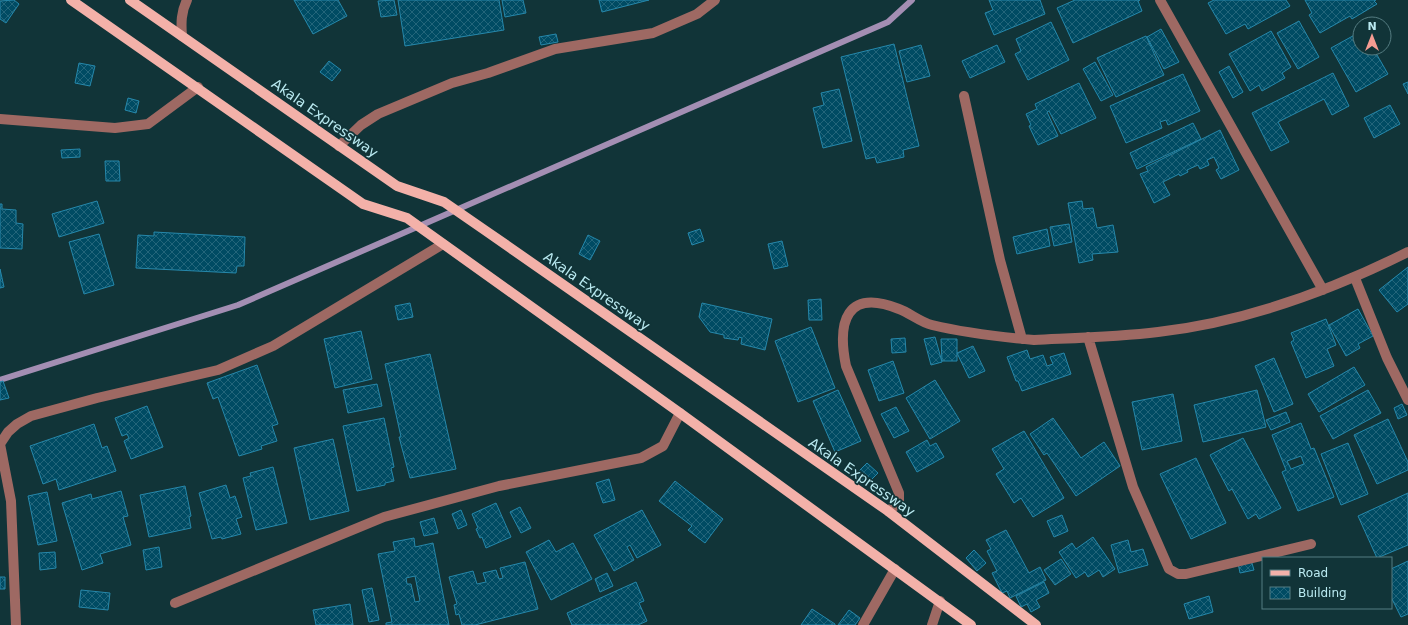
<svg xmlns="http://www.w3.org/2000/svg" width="1408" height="625" viewBox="0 0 1408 625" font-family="'DejaVu Sans',sans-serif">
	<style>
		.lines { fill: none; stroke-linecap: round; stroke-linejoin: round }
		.stream { stroke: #a38eb3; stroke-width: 6 }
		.building { fill: url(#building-cross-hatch); stroke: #2688ab; fill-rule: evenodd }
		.minor { stroke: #9e6963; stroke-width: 10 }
		.major { stroke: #f3b1a9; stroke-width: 10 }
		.labels { text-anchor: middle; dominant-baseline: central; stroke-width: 3.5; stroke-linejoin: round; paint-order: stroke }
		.street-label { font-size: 14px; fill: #baeaf1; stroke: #113438 }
	</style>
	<defs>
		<pattern id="building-cross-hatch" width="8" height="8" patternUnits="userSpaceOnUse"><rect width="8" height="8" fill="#004b63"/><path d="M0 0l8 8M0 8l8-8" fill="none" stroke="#23657a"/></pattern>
	</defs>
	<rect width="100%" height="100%" fill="#113438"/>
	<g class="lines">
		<!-- stream -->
		<path class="stream" d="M0 380 238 305 888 22 912 0"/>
	</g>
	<!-- building -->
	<path class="building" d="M14 0 19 4 6 23 0 19V1Z
		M294 0H338L347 16 313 34Z
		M394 0 397 15 381 17 378 1Z
		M398 0H499L504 30 405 46Z
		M502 0H523L526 13 505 17Z
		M599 0H649L602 12Z
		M989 0H1040L1045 14 994 35 985 13 993 10Z
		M1075 0H1140L1138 1 1142 11 1073 43 1057 8Z
		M1214 0H1286L1290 6 1248 29 1245 24 1226 34 1208 3Z
		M1305 0H1376L1374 1 1377 4 1352 19 1350 16 1320 33 1309 15 1312 13Z
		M1299 21 1319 57 1298 69 1277 33Z
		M1051 22 1069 60 1028 80 1015 54 1021 51 1016 39Z
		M1161 29 1179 62 1164 69 1147 37Z
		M1271 31 1291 67 1282 73 1285 78 1262 91 1259 85 1250 91 1229 54Z
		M1360 32V48H1373L1388 74 1356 92 1331 48Z
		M556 34 558 42 541 45 539 37Z
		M1146 36 1164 75 1116 97 1097 58Z
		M894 44 919 146 903 150 904 157 877 163 875 157 866 159 841 57Z
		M921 45 930 76 907 82 899 51Z
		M997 45 1005 62 970 78 962 61Z
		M329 61 341 70 332 81 320 72Z
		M1095 62 1113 95 1101 101 1083 69Z
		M79 63 95 66 90 86 75 83Z
		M1229 66 1243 92 1233 98 1219 72Z
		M1333 73 1349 106 1332 115 1324 99 1278 122 1289 142 1271 151 1252 113Z
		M1183 74 1200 111 1168 125 1166 120 1160 122 1162 128 1126 143 1110 106Z
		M1408 82V94L1403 84Z
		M1079 83 1096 118 1061 134 1049 111 1047 112 1058 136 1038 145 1029 126 1031 125 1026 114 1037 109 1035 104Z
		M839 89 852 141 823 148 813 108 824 105 821 93Z
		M128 98 139 101 136 113 125 110Z
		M1390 105 1400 124 1374 138 1364 118Z
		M1193 123 1201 139 1137 169 1130 153Z
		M1220 130 1239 170 1221 179 1216 170 1219 168 1214 157 1207 160 1209 165 1200 169 1198 165 1187 170 1188 172 1180 176 1179 174 1163 182 1170 195 1154 203 1140 174 1148 171 1146 167Z
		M80 149V157L62 158 61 150Z
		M105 161H119L120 181H106Z
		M97 201 104 223 59 237 52 214Z
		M1082 201 1083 209 1093 208 1097 228 1113 225 1118 252 1092 254 1093 260 1079 263 1068 203Z
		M0 204H2V209L16 210V223L23 224 22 249 0 248Z
		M1069 224 1072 242 1054 246 1050 227Z
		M700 229 704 241 692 245 688 233Z
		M1047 229 1050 246 1017 254 1013 237Z
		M154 232 245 237 244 266H237L236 273 136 268 138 235 154 236Z
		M99 234 114 285 84 294 69 242Z
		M588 235 600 241 590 260 579 254Z
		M782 241 788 266 774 269 768 244Z
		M1408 267V304L1397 312 1379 290Z
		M0 269 4 287 0 288Z
		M821 299 822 320H809L808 300Z
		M410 303 413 317 398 320 395 306Z
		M702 303 772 319 765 350 741 344 742 338 739 337 738 340 724 338V335L710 332 699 317Z
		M1358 309 1373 336 1358 344 1360 348 1346 356 1329 325Z
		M1326 319 1336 345 1327 349 1334 366 1306 378 1291 342 1294 340 1291 333Z
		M811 327 835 388 798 402 775 341Z
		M361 331 372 379 335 388 324 339Z
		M935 337 942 362 931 365 924 339Z
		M905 338 906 352 892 353 891 339Z
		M941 339H957V361H942Z
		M973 346 985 371 969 378 957 353Z
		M1027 350 1030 359 1043 355 1047 366 1053 364 1050 357 1064 353 1071 374 1022 391 1018 381H1016L1007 357Z
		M430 354 456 469 410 478 399 437H401L385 364Z
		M1274 358 1293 404 1274 412 1255 366Z
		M893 361 904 393 879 401 868 370Z
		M257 365 278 424 272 426 277 441 261 446 262 449 239 456 218 397 213 399 207 383Z
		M1354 367 1365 385 1319 412 1308 394Z
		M935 380 960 421 930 439 906 398Z
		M3 381 9 398 0 400V382Z
		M377 384 382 406 348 413 343 390Z
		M838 390 861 441 835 452 813 401Z
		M1257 390 1266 427 1203 442 1194 405Z
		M1368 390 1381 413 1333 439 1320 416Z
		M1173 394 1182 441 1142 450 1132 402Z
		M1402 404 1407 415 1398 419 1394 408Z
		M147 406 163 447 131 459 124 441 129 438 127 434 122 436 115 418Z
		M896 407 909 431 894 438 881 414Z
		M1286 412 1290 422 1271 430 1266 420Z
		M384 418 394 467 391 468 394 481 385 483V485L357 491 343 426Z
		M1053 418 1081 458 1104 442 1120 466 1076 496 1047 453 1044 455 1030 434Z
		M1388 419 1408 462V470L1377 484 1354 435Z
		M1301 423 1311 449 1314 448 1334 497 1298 511 1282 472 1286 470 1272 435ZM1301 456 1304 464 1291 469 1287 461Z
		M94 424 102 448 107 446 116 471 59 490 56 479 43 484 30 446Z
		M1024 431 1064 498 1033 517 1021 498 1014 503 996 474 1004 469 992 449Z
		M1243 438 1281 508 1259 519 1256 514 1248 519 1232 489 1229 491 1210 455Z
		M333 439 349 511 310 520 294 448Z
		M927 440 930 446 936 443 944 457 917 472 906 452Z
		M1348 443 1368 494 1341 505 1321 454Z
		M1196 458 1226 523 1191 539 1160 474Z
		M867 463 878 473 867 484 856 474Z
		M273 467 287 523 256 530 243 478 251 476 250 473Z
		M609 479 615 500 603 503 596 483Z
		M675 481 723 519 705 543 688 530 692 526 659 501Z
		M226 485 230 498 235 496 242 517 236 519 241 534 222 539 221 537 212 539 199 493Z
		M185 486 191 516 189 517 191 528 149 537 140 495Z
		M121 491 128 516 123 517 131 545 100 554 103 563 82 570 62 503 91 494 92 499Z
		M47 492 57 541 38 545 28 496Z
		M1408 493V545L1377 558 1358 516Z
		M496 503 511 537 486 548 482 537 480 538 476 529 478 528 472 514Z
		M520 507 531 528 521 533 510 512Z
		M461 510 467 525 458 529 452 514Z
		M642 510 661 545 637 558 630 545 627 547 634 560 614 571 594 535Z
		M1062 515 1068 531 1054 537 1047 521Z
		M434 518 438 533 424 536 420 522Z
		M1006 530 1029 573 1040 567 1046 580 1010 598 1007 591 1002 593 992 573 997 571 987 551 991 549 986 540Z
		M1093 537 1115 569 1103 577 1099 570 1088 577 1085 572 1076 578 1059 552 1072 543 1076 549Z
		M414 538 415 547 433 543 449 625H386V623L392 622 378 554 395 551 393 542ZM415 576 420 601 415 602 411 584H407L406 578Z
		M549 540 556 552 573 543 592 579 551 600 526 552Z
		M1128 540 1131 552 1143 549 1148 565 1119 573 1111 545Z
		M159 547 162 567 146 570 143 550Z
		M974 550 986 563 977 571 966 558Z
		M55 552 56 568 40 570 39 553Z
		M1061 559 1071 574 1055 585 1044 570Z
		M1251 560 1254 570 1240 573 1238 563Z
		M1408 561V614L1401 617 1391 597V569Z
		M525 562 538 609 475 625H462L459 614 456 615 454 605 457 604 449 577 473 571 477 584 486 582 483 573 496 570 499 579 503 578 500 568Z
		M607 573 613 586 600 592 595 579Z
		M0 577H5V589H0Z
		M636 582 644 601 639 603 647 621 638 625H572L567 613Z
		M1044 582 1049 593 1036 600 1040 607 1031 612 1027 604 1021 607 1016 596Z
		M372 588 379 620 369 622 362 590Z
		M81 590 110 593 108 610 79 607Z
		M1209 596 1213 612 1189 619 1184 604Z
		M350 604 353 625H316L313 610Z
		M812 609 835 624V625H801Z
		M849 610 860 618 855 625H838Z"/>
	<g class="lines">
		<!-- minor -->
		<path class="minor" d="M1160 0 1323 290
			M182 36C181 23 181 12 187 0
			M964 96 1000 260 1022 339
			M0 119 115 128 148 124 198 87
			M339 146 361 125 378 114 452 83 488 73 555 49 653 33 697 14 715 0
			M1355 278 1387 358 1408 400
			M1088 337 1133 487 1169 569 1178 574H1186L1311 544
			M0 444 8 432 17 424 31 416 97 398 218 370 273 346 443 244
			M0 444 11 501 16 625
			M888 511 899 503V493L846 366C837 322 846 288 899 309 910 313 920 322 932 325 965 333 1000 337 1034 340 1075 338 1117 337 1158 332 1245 322 1330 291 1408 252
			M175 603 384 517 499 486 641 458 663 446 680 413
			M863 625 895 569
			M932 625 940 601"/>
		<!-- major -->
		<path class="major" d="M71 0 363 204 407 218 680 413 971 625
			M130 0 397 186 444 202 486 231 888 511 1036 625"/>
	</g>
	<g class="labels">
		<!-- street labels -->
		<g class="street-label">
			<text transform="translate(325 118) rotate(35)">Akala Expressway</text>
			<text transform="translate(597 291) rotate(35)">Akala Expressway</text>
			<text transform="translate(862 477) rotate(35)">Akala Expressway</text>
		</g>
	</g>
	<!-- legend -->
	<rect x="1262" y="557" width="130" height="52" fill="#113438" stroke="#557d82"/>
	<rect x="1270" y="570" width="20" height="6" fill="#f3b1a9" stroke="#557d82"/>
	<text x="1298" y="577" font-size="12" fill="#baeaf1">Road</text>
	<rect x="1270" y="587" width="20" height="12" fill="url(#building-cross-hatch)" stroke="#557d82"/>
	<text x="1298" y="597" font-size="12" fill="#baeaf1">Building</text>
	<!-- north arrow -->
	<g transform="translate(1372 36)"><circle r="19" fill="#113438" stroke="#557d82"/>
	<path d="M0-3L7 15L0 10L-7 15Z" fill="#f59c92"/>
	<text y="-6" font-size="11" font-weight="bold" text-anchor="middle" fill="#baeaf1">N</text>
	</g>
</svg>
